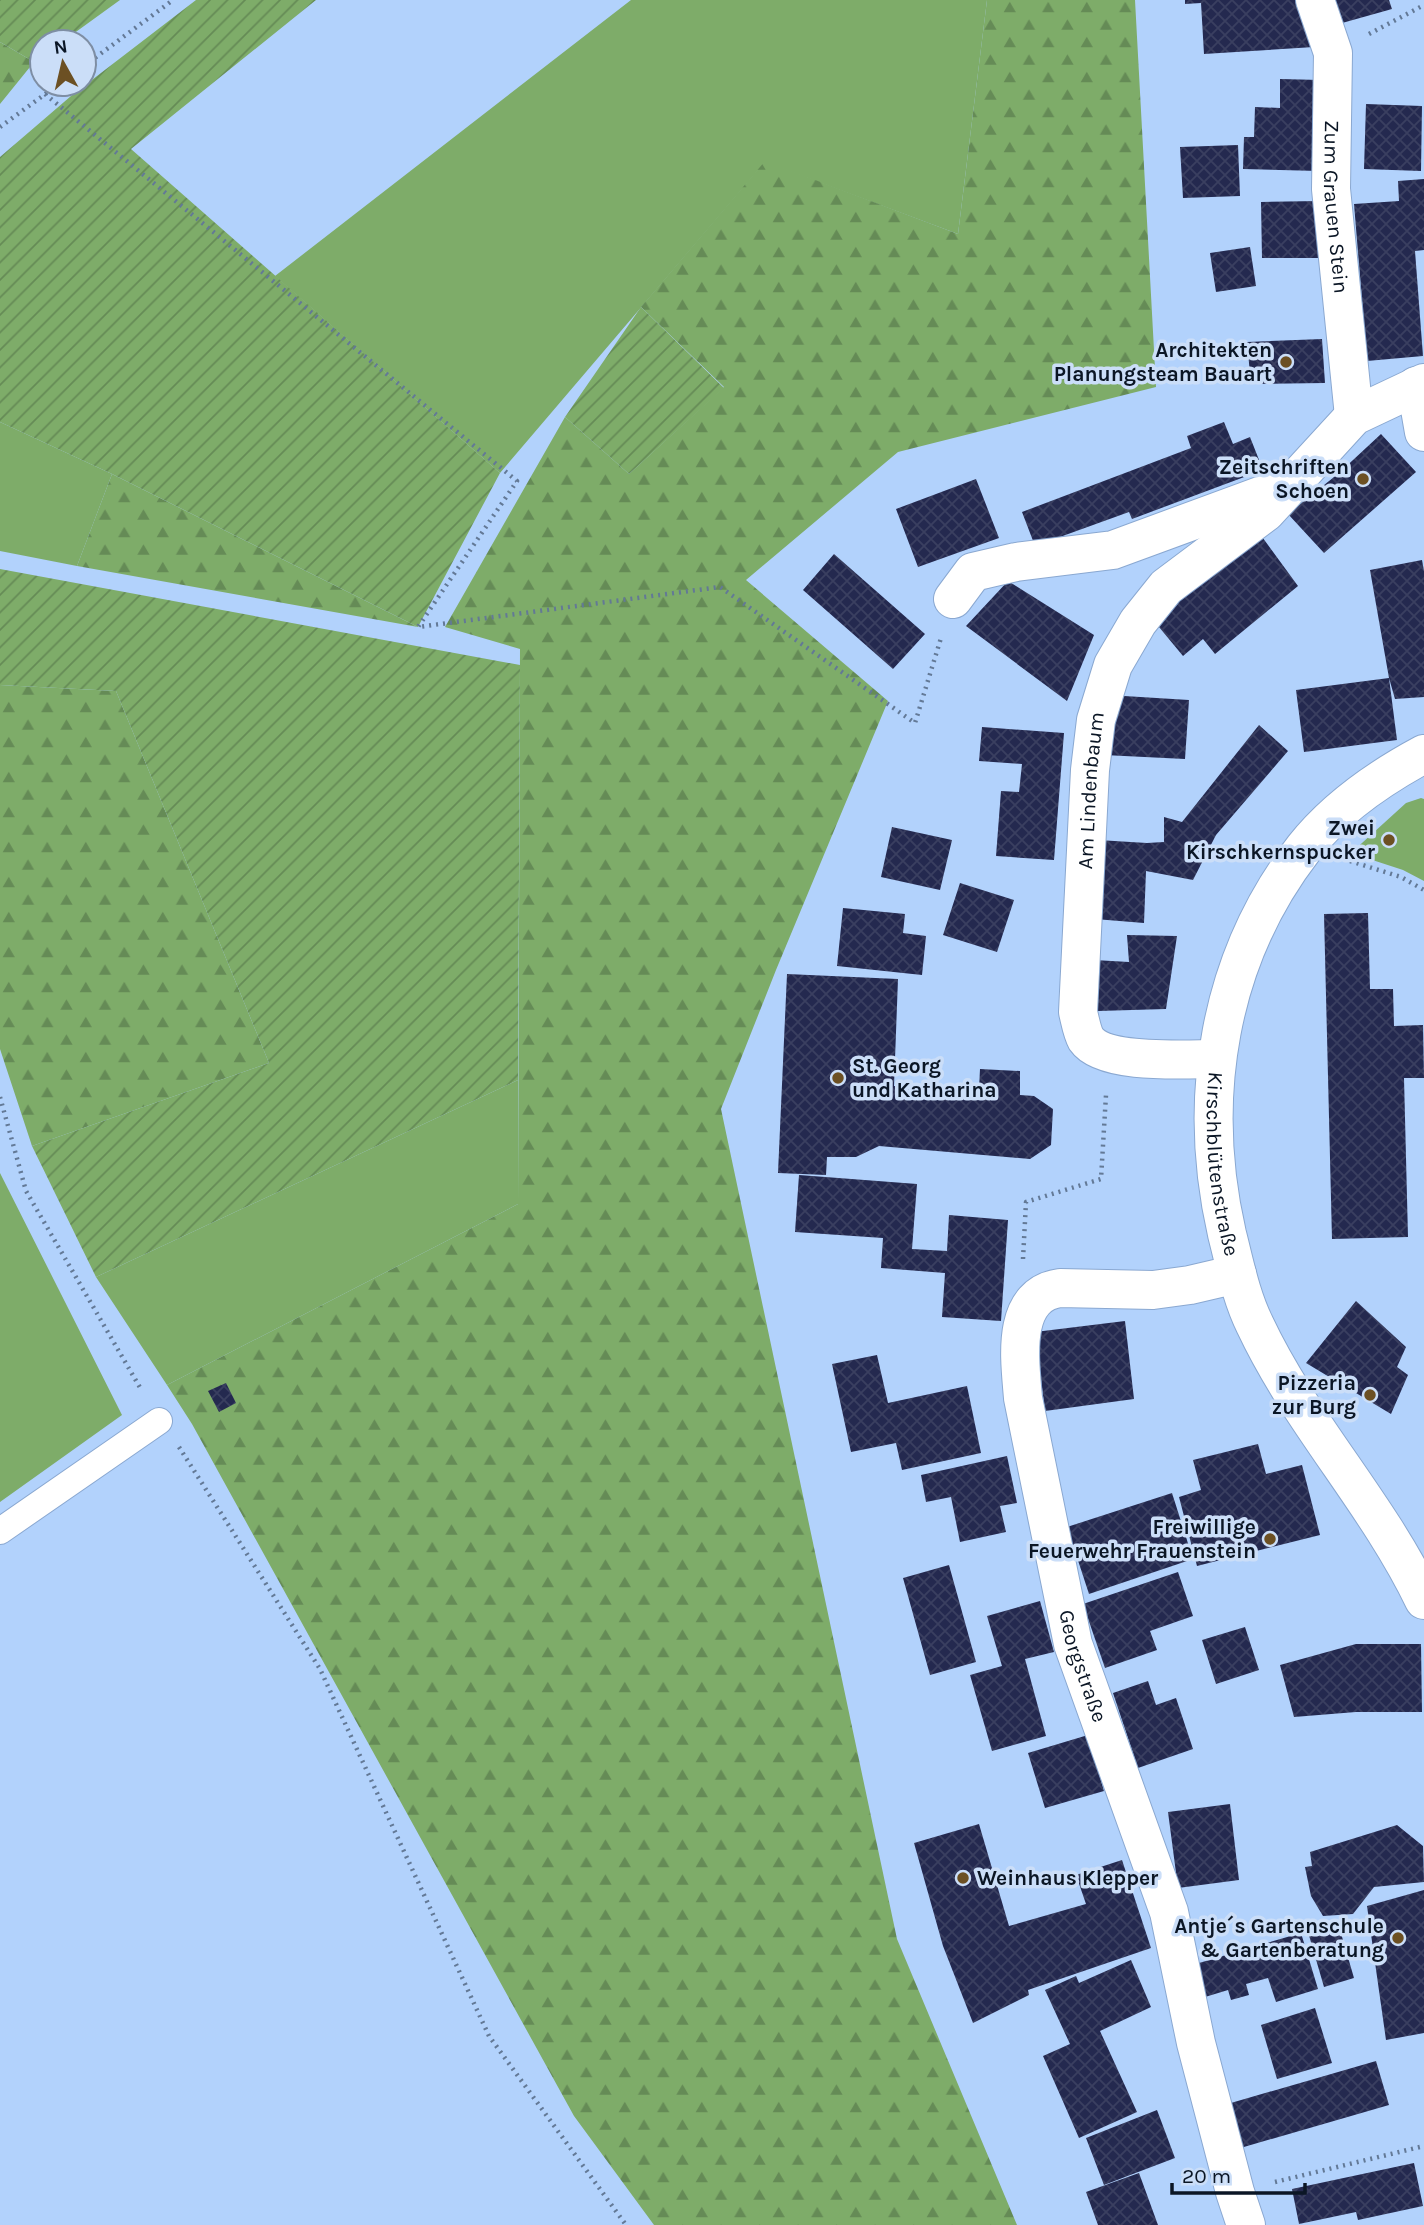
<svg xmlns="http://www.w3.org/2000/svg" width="1424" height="2225" viewBox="0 0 1424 2225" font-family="Karla,sans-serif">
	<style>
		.grass { fill: #7eac69 }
		.forest { fill: url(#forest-firs) }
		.garden { fill: url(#garden-furrows) }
		.building { fill: url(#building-cross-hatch) }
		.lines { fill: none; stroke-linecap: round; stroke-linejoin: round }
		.service-casing { stroke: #8aa8d1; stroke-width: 28 }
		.minor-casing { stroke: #8aa8d1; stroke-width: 40 }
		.secondary-casing { stroke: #8aa8d1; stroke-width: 40 }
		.path { stroke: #637996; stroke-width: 4.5; stroke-dasharray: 2 5; stroke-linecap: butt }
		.service { stroke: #fff; stroke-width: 26 }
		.minor { stroke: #fff; stroke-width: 38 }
		.secondary { stroke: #fff; stroke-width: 38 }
		.poi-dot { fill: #6c5023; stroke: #cbdef8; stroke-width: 2.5 }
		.labels { text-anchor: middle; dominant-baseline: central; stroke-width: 7; stroke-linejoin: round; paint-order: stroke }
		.street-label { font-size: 21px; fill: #0b1625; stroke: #cbdef8 }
		.poi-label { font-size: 21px; font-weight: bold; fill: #0b1625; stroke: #cbdef8; text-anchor: end }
	</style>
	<defs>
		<pattern id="forest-firs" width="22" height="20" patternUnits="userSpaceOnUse" patternTransform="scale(1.75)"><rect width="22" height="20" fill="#7eac69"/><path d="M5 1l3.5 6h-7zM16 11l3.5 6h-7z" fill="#658b56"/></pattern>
		<pattern id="garden-furrows" width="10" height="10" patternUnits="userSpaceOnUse" patternTransform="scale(1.75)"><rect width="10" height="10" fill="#7eac69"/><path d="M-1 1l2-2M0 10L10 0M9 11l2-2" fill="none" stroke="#658b56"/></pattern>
		<pattern id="building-cross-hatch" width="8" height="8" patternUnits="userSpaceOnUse" patternTransform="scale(1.75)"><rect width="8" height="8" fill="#24294f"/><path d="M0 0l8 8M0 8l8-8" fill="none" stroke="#3a3f60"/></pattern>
	</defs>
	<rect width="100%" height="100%" fill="#b2d2fc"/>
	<!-- grass -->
	<path class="grass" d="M631 0H987L958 234 765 162 500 473 275 276Z
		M0 422 112 474 77 566 0 551Z
		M1421 798 1424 799V881L1403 870 1351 853 1406 803Z
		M518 1080V1204L167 1385 96 1277Z
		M0 1173 122 1415 0 1502Z"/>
	<!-- forest -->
	<path class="forest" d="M987 0H1135L1156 387 898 452 746 580 888 701 776 970 721 1109 897 1939 1017 2225H654L574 2116 192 1424 167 1385 518 1204 520 649 445 627 565 417 629 474 724 387 641 307 765 161 958 234Z
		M0 42 34 62 0 104Z
		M112 474 418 627 77 566Z
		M0 685 116 691 269 1063 32 1146 0 1049Z"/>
	<!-- garden -->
	<path class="garden" d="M0 0H120L62 42H42V56L34 62 0 42Z
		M196 0H316L131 149 500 473 418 627 112 474 0 422V157L71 96Z
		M641 307 724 388 629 474 565 417Z
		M0 569 520 665 518 1080 96 1277 32 1146 269 1063 116 691 0 685Z"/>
	<!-- building -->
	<path class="building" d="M1185 0H1303L1314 47 1204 54 1201 3 1185 4Z
		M1329 0H1389L1392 9 1335 25Z
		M1280 79 1321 80 1319 171 1243 169 1244 137H1254L1255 107 1280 108Z
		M1366 104 1422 106 1421 171 1364 169Z
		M1238 145 1240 196 1183 198 1180 147Z
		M1424 179V250L1415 251 1423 356 1367 361 1354 204 1399 201 1398 181Z
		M1319 201 1320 258H1262L1261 202Z
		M1250 247 1256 286 1216 292 1210 253Z
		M1322 339 1325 383 1251 384 1247 342Z
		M1224 422 1233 444 1250 437 1263 470 1132 519 1129 512 1035 546 1022 512 1191 448 1187 436Z
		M1381 434 1416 472 1324 553 1288 514 1339 473Z
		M976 479 999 538 918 567 896 509Z
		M1260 534 1298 586 1215 654 1203 639 1183 656 1154 621Z
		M834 554 925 634 893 669 803 590Z
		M1422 560 1424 571V697L1395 699 1389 678 1370 570Z
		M1008 581 1094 635 1067 701 966 626Z
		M1389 678 1397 740 1304 752 1296 690Z
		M1108 695 1189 700 1185 759 1104 755Z
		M1259 725 1288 751 1216 835 1193 880 1146 871 1144 923 1095 919 1098 840 1147 843 1164 842V817L1182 822Z
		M982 727 1064 733 1054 860 996 856 1001 791 1019 792 1022 764 979 761Z
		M892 827 952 840 940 890 881 877Z
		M960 883 1014 900 997 952 943 935Z
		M843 908 905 914 903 933 926 936 922 975 837 966Z
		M1368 913 1370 989H1393L1394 1026 1423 1025 1424 1078H1404L1408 1237 1332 1239 1324 914Z
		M1127 935 1177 936 1166 1009 1098 1011 1094 960 1129 962Z
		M787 974 898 979 894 1086 979 1089 980 1069 1020 1071V1095L1034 1096 1053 1109 1051 1145 1030 1159 879 1146 856 1157H827L826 1175 778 1173Z
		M799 1175 917 1184 912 1249 947 1251 949 1215 1008 1220 1001 1321 942 1317 945 1273 881 1268 883 1238 795 1232Z
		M1356 1301 1406 1347 1397 1367 1408 1375 1391 1414 1306 1363Z
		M1125 1321 1134 1399 1045 1411 1035 1332Z
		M877 1355 888 1403 967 1386 981 1453 902 1470 896 1443 851 1452 832 1364Z
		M226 1383 236 1403 219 1412 208 1391Z
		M1258 1444 1266 1474 1302 1465 1320 1535 1197 1566 1179 1497 1201 1490 1193 1460Z
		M1007 1456 1017 1503 1000 1506 1006 1532 960 1542 951 1497 926 1502 921 1475Z
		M1172 1493 1193 1559 1089 1594 1067 1527Z
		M949 1565 976 1662 930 1675 903 1578Z
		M1178 1572 1193 1616 1150 1631 1157 1650 1105 1668 1083 1604Z
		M1040 1601 1054 1652 1025 1659 1046 1736 992 1751 970 1675 1002 1666 987 1616Z
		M1245 1627 1259 1670 1216 1684 1202 1640Z
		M1356 1644H1421L1422 1712H1356L1294 1717 1280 1665Z
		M1148 1681 1156 1705 1176 1698 1193 1749 1138 1768 1113 1693Z
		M1088 1735 1104 1791 1045 1808 1028 1753Z
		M1230 1804 1239 1880 1178 1888 1168 1812Z
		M979 1824 1009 1926 1086 1904 1076 1875 1122 1860 1151 1948 1028 1990 1029 1995 973 2023 943 1946 914 1843Z
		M1397 1825 1423 1846 1424 1882 1374 1887 1353 1914 1323 1916 1311 1896 1305 1867 1312 1866 1310 1852Z
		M1424 1890V2033L1386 2040 1367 1906Z
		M1338 1923 1354 1978 1324 1987 1308 1932Z
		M1301 1933 1318 1989 1276 2002 1268 1978 1246 1984 1249 1995 1231 2000 1228 1990 1192 2001 1182 1968Z
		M1131 1960 1151 2007 1100 2031 1137 2112 1079 2138 1043 2056 1070 2044 1045 1990 1076 1976 1079 1983Z
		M1315 2008 1332 2063 1277 2079 1261 2025Z
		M1376 2061 1389 2105 1237 2149 1224 2105Z
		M1157 2110 1175 2158 1104 2185 1086 2138Z
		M1414 2163 1423 2206 1358 2220 1356 2212 1299 2224 1292 2189Z
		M1139 2173 1158 2225H1098L1086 2192Z"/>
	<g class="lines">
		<defs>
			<path id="service" d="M0 1531 159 1421"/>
			<g id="minor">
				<path id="s1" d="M1315 0 1333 53 1331 189 1354 416"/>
				<path d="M1416 386 1424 432"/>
				<path d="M953 599 973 572 1016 562 1113 550 1279 489"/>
				<path id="s2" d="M1216 1059C1186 1059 1104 1065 1086 1039 1082 1032 1080 1020 1078 1012L1090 770 1096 720 1113 665 1138 622 1166 587 1266 512 1354 416 1424 383"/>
				<path id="s3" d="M1237 1274 1190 1285 1153 1290 1060 1288C1010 1295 1020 1360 1023 1398L1073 1644 1169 1912 1196 2043 1235 2192 1246 2225"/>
			</g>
			<g id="secondary">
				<path id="s4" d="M1424 754C1381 777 1335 809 1304 848 1218 959 1196 1099 1227 1234 1235 1265 1241 1297 1255 1325 1301 1423 1377 1502 1424 1600"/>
			</g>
		</defs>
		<!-- service casing -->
		<use href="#service" class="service-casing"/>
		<!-- minor casing -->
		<use href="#minor" class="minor-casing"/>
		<!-- secondary casing -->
		<use href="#secondary" class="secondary-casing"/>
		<!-- path -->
		<path class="path" d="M1369 34 1424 5
			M84 66 173 0
			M45 94 517 481 418 627 720 587 915 723 941 638
			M0 127 59 84
			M1350 861 1401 877 1424 890
			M0 1097 26 1191 142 1391
			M1023 1259 1026 1202 1101 1179 1106 1095
			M179 1447 320 1669 489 2036 626 2225
			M1275 2182 1424 2146"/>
		<!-- service -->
		<use href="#service" class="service"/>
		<!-- minor -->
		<use href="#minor" class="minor"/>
		<!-- secondary -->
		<use href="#secondary" class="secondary"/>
	</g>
	<!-- markers -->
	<g class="poi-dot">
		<circle cx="1286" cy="362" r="7"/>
		<circle cx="1363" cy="479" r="7"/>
		<circle cx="1389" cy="840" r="7"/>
		<circle cx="838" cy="1078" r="7"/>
		<circle cx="1370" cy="1395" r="7"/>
		<circle cx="1270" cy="1539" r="7"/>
		<circle cx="963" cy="1878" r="7"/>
		<circle cx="1398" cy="1938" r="7"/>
	</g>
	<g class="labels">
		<!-- street labels -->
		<g class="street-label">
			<text stroke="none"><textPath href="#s1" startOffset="210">Zum Grauen Stein</textPath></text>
			<text stroke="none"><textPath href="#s2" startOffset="385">Am Lindenbaum</textPath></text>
			<text stroke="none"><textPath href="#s4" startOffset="490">Kirschblütenstraße</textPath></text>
			<text stroke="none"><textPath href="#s3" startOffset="583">Georgstraße</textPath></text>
		</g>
		<!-- poi labels -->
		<g class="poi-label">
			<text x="1272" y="350">Architekten<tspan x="1272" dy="24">Planungsteam Bauart</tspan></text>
			<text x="1349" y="467">Zeitschriften<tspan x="1349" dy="24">Schoen</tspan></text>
			<text x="1375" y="828">Zwei<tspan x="1375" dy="24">Kirschkernspucker</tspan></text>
			<text x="852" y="1066" text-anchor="start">St. Georg<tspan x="852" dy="24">und Katharina</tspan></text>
			<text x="1356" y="1383">Pizzeria<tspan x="1356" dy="24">zur Burg</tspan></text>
			<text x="1256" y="1527">Freiwillige<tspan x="1256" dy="24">Feuerwehr Frauenstein</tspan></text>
			<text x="977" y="1878" text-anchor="start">Weinhaus Klepper</text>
			<text x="1384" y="1926">Antje´s Gartenschule<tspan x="1384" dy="24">&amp; Gartenberatung</tspan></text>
		</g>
	</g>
	<!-- north arrow -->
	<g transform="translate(63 63) rotate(352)"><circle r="33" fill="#cbdef8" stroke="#7e8ea4" stroke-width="2"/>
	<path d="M0-5L12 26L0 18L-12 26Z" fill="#6c5023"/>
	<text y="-10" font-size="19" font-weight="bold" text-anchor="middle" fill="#0b1625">N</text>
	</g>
	<!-- scale -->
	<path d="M1172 2183v10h133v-10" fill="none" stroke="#0b1625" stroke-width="3.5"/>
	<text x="1182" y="2183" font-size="21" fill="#0b1625" stroke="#cbdef8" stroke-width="5" paint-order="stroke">20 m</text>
</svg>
